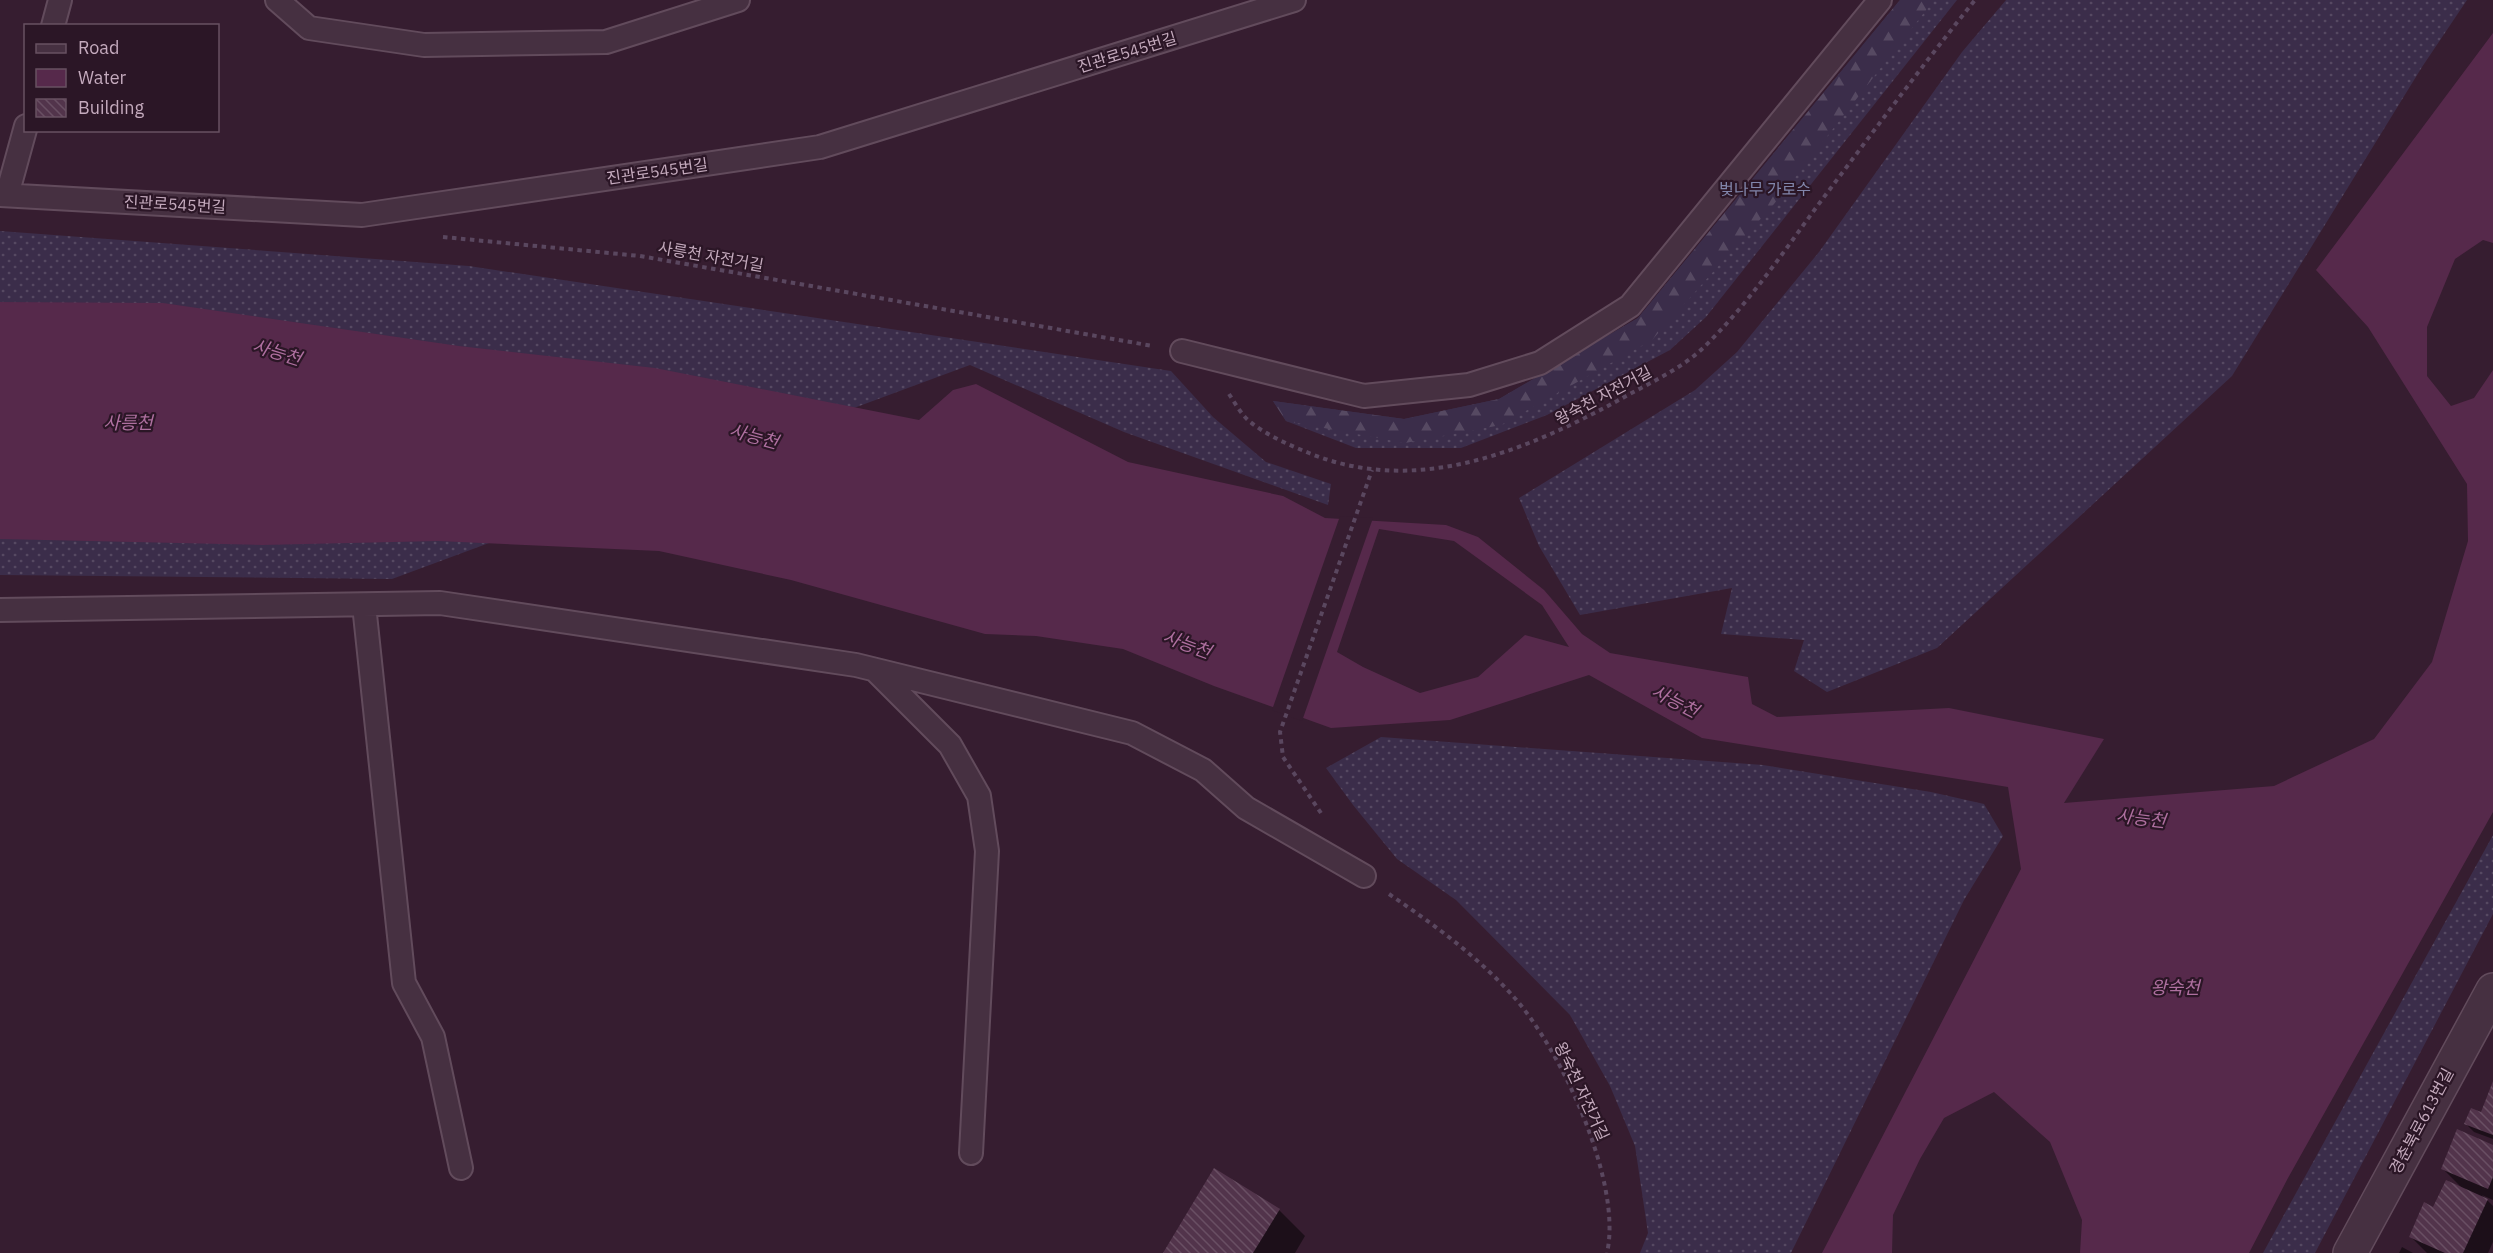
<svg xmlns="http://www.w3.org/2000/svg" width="2493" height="1253" viewBox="0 0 2493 1253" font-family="'IBM Plex Sans','Noto Sans KR',sans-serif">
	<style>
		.grass { fill: url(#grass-dots) }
		.forest { fill: url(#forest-firs) }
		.water { fill: #56294b; fill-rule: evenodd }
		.pier { fill: #361d30 }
		.shadow { fill: #0007 }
		.building { fill: url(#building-back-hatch) }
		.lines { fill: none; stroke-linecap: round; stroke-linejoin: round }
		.lane-casing { stroke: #624b5c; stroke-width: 26 }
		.street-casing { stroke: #624b5c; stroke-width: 36 }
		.path { stroke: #5a475f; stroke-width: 4; stroke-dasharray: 4.5 4.5; stroke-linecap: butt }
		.lane { stroke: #463041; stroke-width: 22 }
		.street { stroke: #463041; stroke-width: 33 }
		.labels { text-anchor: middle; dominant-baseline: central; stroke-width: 4.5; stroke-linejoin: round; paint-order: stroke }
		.street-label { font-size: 16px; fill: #c4aabd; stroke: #2b1626 }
		.park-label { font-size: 16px; fill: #8185aa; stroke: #2b1626 }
		.water-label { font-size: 18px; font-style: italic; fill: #af70a0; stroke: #2b1626 }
	</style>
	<defs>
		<pattern id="grass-dots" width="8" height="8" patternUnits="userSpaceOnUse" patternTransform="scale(1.5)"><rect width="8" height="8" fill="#3b2d4a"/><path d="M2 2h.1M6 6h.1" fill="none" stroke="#564962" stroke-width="1.8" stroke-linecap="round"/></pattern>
		<pattern id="forest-firs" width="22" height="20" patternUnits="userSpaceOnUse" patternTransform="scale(1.5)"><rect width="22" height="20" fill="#3b2d4a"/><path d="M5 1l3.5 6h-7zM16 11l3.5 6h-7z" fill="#564962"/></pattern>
		<pattern id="building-back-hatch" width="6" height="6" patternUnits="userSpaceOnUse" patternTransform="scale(1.5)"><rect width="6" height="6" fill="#52344b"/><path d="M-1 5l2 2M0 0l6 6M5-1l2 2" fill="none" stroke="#694f63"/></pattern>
	</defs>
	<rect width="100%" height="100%" fill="#361d30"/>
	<!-- grass -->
	<path class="grass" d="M1900 0H1957L1706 317 1670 350 1547 415 1461 448H1356L1286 421 1273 401 1404 419 1499 399 1638 318Z
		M2006 0H2467L2422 67 2232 376 1937 648 1827 692 1794 671 1804 640 1721 634 1732 588 1580 615 1539 546 1519 498 1695 390 1737 352 1819 252 1962 52Z
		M0 231 469 266 1171 371 1213 417 1266 462 1331 484 1328 505 1124 432 970 365 392 579 0 575Z
		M1381 737 1763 765 1931 792 1984 804 2003 836 1964 900 1791 1253H1640L1648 1233 1635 1146 1610 1086 1570 1015 1456 900 1397 859 1353 805 1326 768Z
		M2493 835V914L2315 1253H2263Z"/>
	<!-- forest -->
	<path class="forest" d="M1900 0H1934L1774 204 1652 340 1501 425 1405 443 1286 421 1273 401 1404 419 1499 399 1638 318Z"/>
	<!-- water -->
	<path class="water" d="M2493 33V243L2483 240 2455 259 2427 327V376L2451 406 2474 398 2493 370V812L2288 1178 2249 1253H2080L2082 1220 2050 1142 1994 1092 1944 1118 1920 1159 1893 1215 1892 1253H1822L2021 869 2008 787 1702 738 1589 675 1450 720 1331 728 1214 686 1123 649 1036 636 985 634 791 580 659 551 438 541 262 545 0 539V302L163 303 459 346 655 368 919 420 953 390 976 384 1128 462 1283 496 1325 518 1446 525 1478 537 1544 590 1582 634 1610 653 1748 677 1752 704 1777 717 1949 708 2104 739 2064 803 2274 786 2374 739 2432 662 2468 541 2467 484 2368 327 2316 270ZM1379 529 1454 541 1542 605 1569 647 1525 635 1478 677 1420 693 1363 667 1337 652Z"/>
	<!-- pier -->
	<path class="pier" d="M1340 516 1373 518 1302 721 1272 710Z"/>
	<!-- shadow -->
	<path class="shadow" d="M2493 1085V1139L2474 1132 2466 1124 2481 1114Z
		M2493 1146V1200L2482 1195 2493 1206V1242L2488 1253H2427L2410 1236 2434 1209 2462 1188 2442 1168Z
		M1279 1210 1305 1236 1295 1253H1164Z
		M2402 1247 2413 1253H2399Z"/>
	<!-- building -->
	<path class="building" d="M2493 1081V1135L2464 1124 2471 1108 2481 1112Z
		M2457 1129 2493 1145V1177L2488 1189 2441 1169Z
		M1214 1168 1280 1209 1253 1253H1163Z
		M2446 1180 2488 1199 2463 1253H2445L2409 1237 2424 1202 2433 1207Z"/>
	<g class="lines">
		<defs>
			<path id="lane" d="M277 0 309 28 424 45 606 42 738 0
				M53 26 60 0
				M0 195 362 215 820 147 1294 0
				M7 195 26 126
				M1182 351 1364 396 1469 385 1540 363 1630 306 1880 0
				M364 605 404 983 433 1037 461 1168
				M0 610 440 603 856 665 1132 733 1203 770 1246 808 1364 876
				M875 670 950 745 979 796 987 851 971 1153"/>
			<path id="street" d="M2350 1253 2493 990"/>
		</defs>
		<!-- lane casing -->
		<use href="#lane" class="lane-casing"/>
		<!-- street casing -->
		<use href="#street" class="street-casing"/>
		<!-- path -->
		<path class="path" d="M443 237 640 256 1153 346
			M1229 394C1235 403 1241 414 1249 421 1266 435 1289 445 1309 453 1416 497 1525 451 1619 400 1647 384 1678 371 1702 349 1746 307 1782 254 1818 205 1870 136 1921 67 1975 0
			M1321 813 1283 757 1280 732 1372 470
			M1389 894C1433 924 1476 955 1512 995 1560 1047 1623 1182 1607 1253"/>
		<!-- lane -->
		<use href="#lane" class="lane"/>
		<!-- street -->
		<use href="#street" class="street"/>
	</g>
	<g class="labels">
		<!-- street labels -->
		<g class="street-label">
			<text transform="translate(1127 52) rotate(-17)">진관로545번길</text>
			<text transform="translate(657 171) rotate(-8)">진관로545번길</text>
			<text transform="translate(175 204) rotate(3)">진관로545번길</text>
			<text transform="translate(711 256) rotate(10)">사릉천 자전거길</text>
			<text transform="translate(1603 395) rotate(-28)">왕숙천 자전거길</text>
			<text transform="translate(1582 1091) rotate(65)">왕숙천 자전거길</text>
			<text transform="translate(2421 1121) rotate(-62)">경춘북로613번길</text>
		</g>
		<!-- park labels -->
		<g class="park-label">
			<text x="1765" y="189">벚나무 가로수</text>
		</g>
		<!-- water labels -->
		<g class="water-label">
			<text transform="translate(277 352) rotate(17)">사능천</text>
			<text x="128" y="422">사릉천</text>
			<text transform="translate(754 436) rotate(15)">사능천</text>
			<text transform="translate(1187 644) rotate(20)">사능천</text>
			<text transform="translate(1675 701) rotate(27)">사능천</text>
			<text transform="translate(2141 818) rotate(7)">사능천</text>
			<text x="2175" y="987">왕숙천</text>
		</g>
	</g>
	<!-- legend -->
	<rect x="24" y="24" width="195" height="108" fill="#2b1626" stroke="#685162" stroke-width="1.5"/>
	<rect x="36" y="44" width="30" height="9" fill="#463041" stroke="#685162" stroke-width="1.5"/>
	<text x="78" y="54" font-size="18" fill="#c4aabd">Road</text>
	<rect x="36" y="69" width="30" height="18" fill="#56294b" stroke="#685162" stroke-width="1.5"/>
	<text x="78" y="84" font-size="18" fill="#c4aabd">Water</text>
	<rect x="36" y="99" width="30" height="18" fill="url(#building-back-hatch)" stroke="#685162" stroke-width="1.5"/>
	<text x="78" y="114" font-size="18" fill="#c4aabd">Building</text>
</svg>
